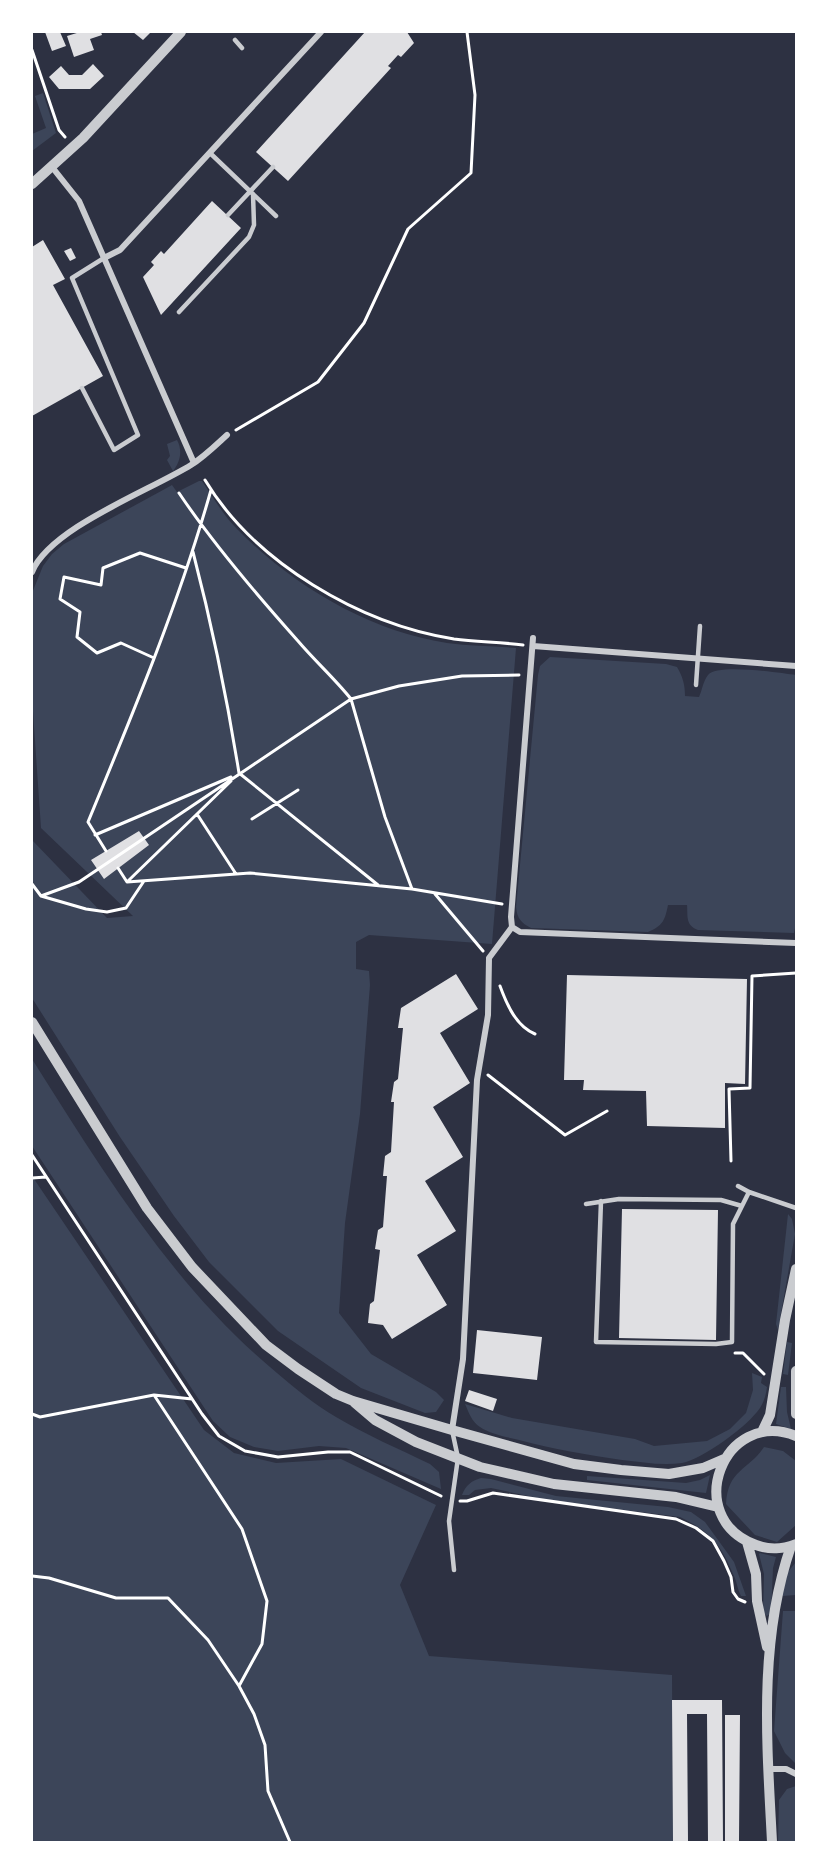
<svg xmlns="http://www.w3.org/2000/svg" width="828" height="1874" viewBox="0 0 828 1874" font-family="Raleway,sans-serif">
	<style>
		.green { fill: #3c4559 }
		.building { fill: #e0e0e3 }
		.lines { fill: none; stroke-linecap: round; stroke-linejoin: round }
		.path { stroke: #fff; stroke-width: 3 }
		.service { stroke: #caccd0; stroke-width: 4.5 }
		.minor { stroke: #caccd0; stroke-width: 6 }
		.tertiary { stroke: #caccd0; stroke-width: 10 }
	</style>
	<rect width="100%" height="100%" fill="#2d3142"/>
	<!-- green -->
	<path class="green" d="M43 93 56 133 32 151V134L46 128 35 96Z
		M177 440C183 451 180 462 173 471L167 460 170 456 167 444Z
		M199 481H202C213 497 223 515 237 529 292 585 368 631 447 643 470 646 493 646 516 648L492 944 369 935 356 942V969L369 971 370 985 360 1114 345 1223 339 1313 371 1354 436 1392 444 1400 436 1412 425 1413 361 1388 278 1331 209 1262 174 1216 120 1137 32 998V840L107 918 133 916 41 828 32 697V593L43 566 52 554 64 544 163 490 172 485 177 492Z
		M550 657 666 664 677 667C683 677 685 685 685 696L699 697C702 691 703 681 708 675 717 663 780 673 796 675V923L794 933 698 930C685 925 688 916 687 905H668C665 920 663 926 648 932L531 928C521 923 517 918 516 907L538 675 540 666Z
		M32 1059C103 1171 173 1287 277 1373 296 1389 315 1405 336 1417 366 1435 399 1449 430 1464L439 1472 441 1489 346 1448 319 1446 278 1451 254 1447 230 1437 213 1421 32 1146Z
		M32 1176 204 1430 234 1453 276 1463 341 1459 436 1505 400 1585 429 1656 672 1675 673 1842H32Z
		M788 1214 792 1219 795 1234 778 1330 776 1324Z
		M787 1342 792 1343 788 1375 783 1374Z
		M752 1373 762 1377 761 1383 767 1387C766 1395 764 1402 760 1408 748 1426 703 1459 682 1463 662 1466 642 1462 622 1460 587 1455 553 1449 519 1440 507 1437 490 1434 480 1427 472 1422 469 1413 465 1404L512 1418 635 1439 654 1446 707 1441 730 1429 746 1413 753 1390Z
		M781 1387H786L787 1412 791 1429 776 1424Z
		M764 1447 783 1451 796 1461V1525L777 1542 755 1535 726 1504C728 1469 748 1471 764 1447Z
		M710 1475 706 1493 587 1480V1476L686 1483 700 1480Z
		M481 1478 491 1479 556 1496 668 1507 691 1512 705 1522 734 1562 746 1596H741C737 1589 737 1581 733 1574 721 1544 709 1531 680 1517L547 1500 491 1488 475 1490 469 1495H462C466 1485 471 1481 481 1478Z
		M760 1553 776 1557 773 1568 771 1613 767 1616 763 1613 764 1574 759 1554Z
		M796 1562V1595L782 1596 787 1573Z
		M783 1611H796V1742L795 1746 796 1764 785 1753 774 1731Z
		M796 1786V1842H778L779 1800 787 1789Z"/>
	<!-- building -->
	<path class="building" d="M45 32H60L66 46 52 51Z
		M80 32H101L102 35 90 39 94 50 74 57 67 36Z
		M133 32H151L143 40Z
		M365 32H407L414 43 401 57 398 55 388 66 391 68 288 181 256 152Z
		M93 64 104 76 90 89H59L49 77 61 66 69 75H82Z
		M212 201 241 228 161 315 143 277 154 265 151 262 161 251 164 254Z
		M43 240 65 279 53 285 103 376 32 416V247Z
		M71 248 76 258 70 261 64 251Z
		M139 831 149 845 104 879 91 860Z
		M456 974 478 1009 440 1033 470 1083 433 1107 463 1157 425 1181 456 1231 417 1255 447 1305 392 1339 383 1325 368 1323 370 1304 374 1301 380 1250 375 1249 378 1230 383 1227 387 1176H383L385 1156 391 1152 394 1102H391L394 1082 398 1079 403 1028H398L401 1008Z
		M567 975 747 979 745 1084 725 1083V1128L647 1126 646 1091 583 1090 584 1080H564Z
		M622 1209 718 1210 716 1340 619 1338Z
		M477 1330 542 1337 537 1380 473 1373Z
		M469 1390 497 1399 493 1411 465 1401Z
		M672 1700H722L723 1842H708L707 1714H687L688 1842H673Z
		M725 1715H740L739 1842H725Z"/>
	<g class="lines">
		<!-- path -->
		<path class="path" d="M32 50 59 130 65 137
			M236 430 318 382 364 323 408 229 471 173 475 95 467 32
			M205 480C255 563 360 624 454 639 477 642 500 642 523 645
			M193 552C212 625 227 698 239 773L378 885
			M154 658 121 643 97 653 77 637 80 612 60 599 64 577 101 585 103 568 140 553 186 568
			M197 814 236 874
			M252 819 298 790
			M95 835 231 777
			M106 851 88 822C133 713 179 603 211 490
			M118 868 127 882 250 873 412 889 502 904
			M128 881 231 781
			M32 884 41 896 79 882 351 699C335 679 315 661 298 641 256 594 214 545 179 493
			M412 889 385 817 351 699 399 686 462 676 519 675
			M435 894 483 951
			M41 896 86 909 107 912 126 908 144 881
			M500 986C507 1005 516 1026 535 1034
			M488 1075 565 1135 607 1111
			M32 1155 202 1414 219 1436 245 1451 278 1457 328 1452H350L441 1496
			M731 1161 729 1089 750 1088 752 976 796 973
			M32 1178 46 1177
			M735 1353H743L764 1374
			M154 1395 242 1529 267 1601 262 1644 239 1686 254 1714 265 1745 268 1791 290 1842
			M32 1414 40 1417 154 1395 192 1399
			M460 1501H467L493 1493 676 1519 696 1528 713 1541 724 1561 731 1577 733 1592 738 1599 745 1602
			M32 1576 49 1578 116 1598H168L208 1640 239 1686"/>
		<!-- service -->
		<path class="service" d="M235 40 242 48
			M210 153 276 216
			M228 215 273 167
			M179 312 249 237 254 225 253 194
			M82 388 114 450 138 435 72 278 104 258
			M696 685 700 626
			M738 1186 749 1192 796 1208
			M601 1201 596 1342 716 1344 732 1342 733 1224 749 1192
			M586 1204 619 1199 721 1200 742 1206
			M452 1430 458 1458 449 1521 454 1570"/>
		<!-- minor -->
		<path class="minor" d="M52 167 79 201 194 463
			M104 258 120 250 321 32
			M32 572C50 528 149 491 191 465 204 457 216 445 227 435
			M533 646 796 666
			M512 927 511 917 533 638
			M512 927 520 932 796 943
			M452 1430 463 1359 477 1080 488 1015 489 958 512 927
			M768 1769H786L796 1774"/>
		<!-- tertiary -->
		<path class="tertiary" d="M32 184 83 138 181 32
			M32 1022 147 1208 192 1267 266 1345 298 1369 336 1394 353 1401 452 1430 574 1464 621 1470 669 1474 703 1468 724 1459
			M796 1371V1414
			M355 1403 375 1420 416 1442 480 1467 554 1484 676 1497 718 1507
			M762 1432 770 1415 785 1320 796 1269
			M747 1542 756 1574 757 1601 767 1647
			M796 1544C784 1549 769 1550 756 1545 681 1518 723 1407 796 1436
			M772 1842C767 1744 758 1641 791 1546"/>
	</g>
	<!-- border -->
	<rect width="828" height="1874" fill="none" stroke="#ffffff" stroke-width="66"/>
</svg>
